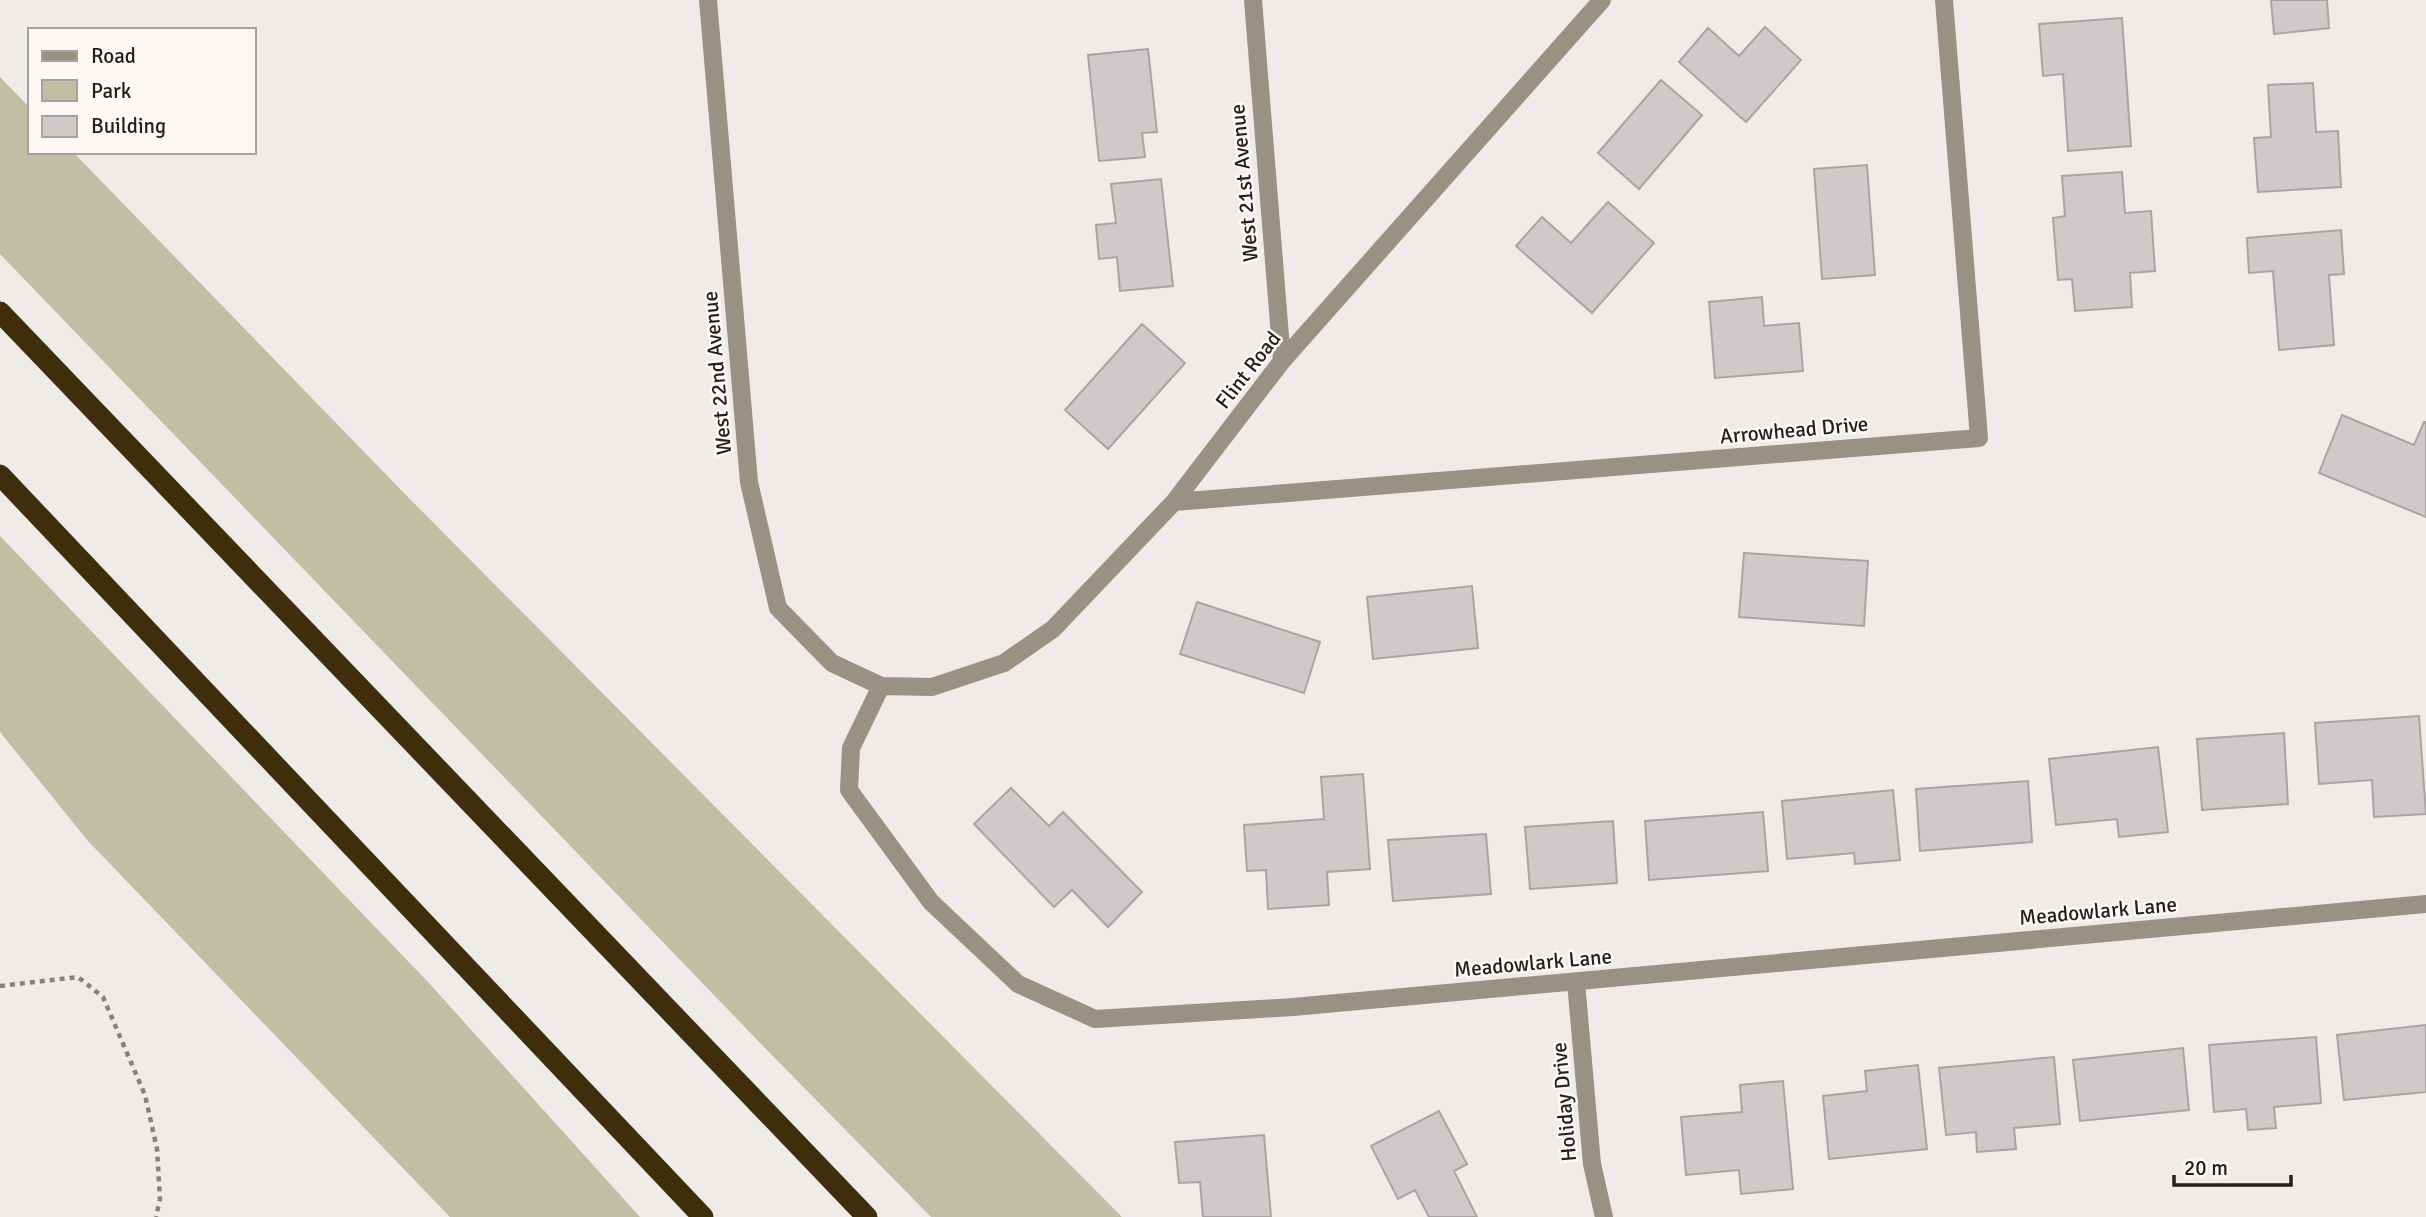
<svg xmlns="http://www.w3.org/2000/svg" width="2426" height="1217" viewBox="0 0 2426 1217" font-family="Signika,sans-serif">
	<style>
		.green { fill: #bfc0a3 }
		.building { fill: #cecac9; stroke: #a8a4a3; stroke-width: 2 }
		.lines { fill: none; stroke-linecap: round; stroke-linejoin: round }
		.path { stroke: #848281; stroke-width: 4.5; stroke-dasharray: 5 5; stroke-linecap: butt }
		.street { stroke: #999181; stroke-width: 18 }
		.highway { stroke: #3e2e0c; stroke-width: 21 }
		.labels { text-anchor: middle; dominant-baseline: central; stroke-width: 5; stroke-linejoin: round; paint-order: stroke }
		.street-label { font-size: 21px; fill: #21201f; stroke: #fbf8f6 }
	</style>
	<rect width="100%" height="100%" fill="#eeebe9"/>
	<!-- green -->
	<path class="green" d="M0 77 30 108V152H73L404 493 1122 1217H931L764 1047 0 254Z
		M0 536 428 982 640 1217H450L88 841 0 732Z"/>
	<!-- building -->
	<path class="building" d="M2271 0H2327L2329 28 2274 34Z
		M2122 18 2131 146 2068 151 2063 74 2043 76 2039 24Z
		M1765 27 1801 60 1746 122 1679 62 1708 28 1739 56Z
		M1148 49 1157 132 1142 133 1145 157 1099 161 1088 55Z
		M1661 80 1702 115 1639 189 1598 153Z
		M2313 83 2316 132 2338 131 2341 187 2258 192 2254 138 2271 137 2268 85Z
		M1867 165 1875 275 1822 279 1814 169Z
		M2122 172 2125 213 2151 211 2155 271 2130 273 2132 307 2075 311 2072 279 2058 280 2053 218 2065 216 2062 176Z
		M1161 179 1173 286 1120 291 1117 257 1099 259 1096 225 1116 223 1111 184Z
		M1608 202 1654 243 1592 313 1516 246 1542 217 1571 243Z
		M2341 230 2344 274 2329 275 2334 345 2279 350 2273 271 2249 273 2247 238Z
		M1762 297 1764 326 1799 323 1803 371 1715 378 1709 302Z
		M1142 324 1185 363 1108 449 1065 410Z
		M2342 415 2414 445 2424 422H2426V517L2319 473Z
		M1744 553 1868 561 1864 626 1739 617Z
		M1472 586 1478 648 1373 659 1367 597Z
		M1197 602 1320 642 1304 693 1180 654Z
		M2419 716 2426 814 2374 817 2372 780 2319 784 2315 723Z
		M2284 733 2288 804 2202 810 2197 739Z
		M2158 747 2168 832 2119 837 2117 819 2056 825 2049 759Z
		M1363 774 1370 869 1327 872 1329 905 1268 909 1266 870 1247 871 1244 825 1324 819 1321 777Z
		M2028 781 2032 842 1920 851 1916 789Z
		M1011 788 1049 826 1063 812 1142 892 1108 927 1072 890 1054 907 974 824Z
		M1893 790 1900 860 1855 864 1854 853 1787 859 1782 801Z
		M1763 812 1768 871 1649 880 1645 821Z
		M1613 821 1617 883 1530 889 1525 827Z
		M1486 834 1491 894 1393 901 1388 840Z
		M2426 1025V1092L2344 1100 2337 1035Z
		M2316 1037 2321 1103 2274 1107 2276 1128 2248 1130 2246 1109 2214 1112 2209 1045Z
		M2183 1048 2189 1110 2080 1121 2073 1060Z
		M2054 1057 2060 1124 2014 1128 2016 1149 1977 1152 1976 1132 1946 1135 1939 1068Z
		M1918 1065 1927 1149 1829 1159 1823 1096 1867 1091 1865 1071Z
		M1783 1081 1793 1189 1741 1194 1739 1170 1686 1175 1681 1117 1742 1112 1740 1085Z
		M1439 1111 1467 1164 1454 1171 1477 1217H1429L1415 1190 1398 1199 1371 1146Z
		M1264 1135 1271 1217H1203L1200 1182 1179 1183 1175 1142Z"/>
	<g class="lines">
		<!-- path -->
		<path class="path" d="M0 986 78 977 103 997 145 1095 157 1149 160 1199 156 1217"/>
		<!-- street -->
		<path class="street" d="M708 0 749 482 778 608 832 663 881 686 932 687 1004 663 1053 629 1174 502 1282 361 1602 0
			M1253 0 1282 361
			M1174 502 1979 438 1944 0
			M881 686 851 748 849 790 931 902 1018 984 1095 1019 1293 1007 2426 904
			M1576 982 1592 1164 1604 1217"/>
		<!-- highway -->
		<path class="highway" d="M0 312 867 1217
			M0 475 703 1217"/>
	</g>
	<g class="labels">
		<!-- street labels -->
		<g class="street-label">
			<text transform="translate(1244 183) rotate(-95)">West 21st Avenue</text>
			<text transform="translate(1248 370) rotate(-52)">Flint Road</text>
			<text transform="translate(717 373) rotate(-95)">West 22nd Avenue</text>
			<text transform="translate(1794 430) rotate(-5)">Arrowhead Drive</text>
			<text transform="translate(2098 911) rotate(-5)">Meadowlark Lane</text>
			<text transform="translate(1533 963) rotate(-5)">Meadowlark Lane</text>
			<text transform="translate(1564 1102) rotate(-95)">Holiday Drive</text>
		</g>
	</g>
	<!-- legend -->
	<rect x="28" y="28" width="228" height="126" fill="#fbf8f6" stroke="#a4a2a0" stroke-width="2"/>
	<rect x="42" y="51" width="35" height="10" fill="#999181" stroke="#a4a2a0" stroke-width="2"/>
	<text x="91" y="63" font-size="21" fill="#21201f">Road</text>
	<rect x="42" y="80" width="35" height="21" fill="#bfc0a3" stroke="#a4a2a0" stroke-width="2"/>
	<text x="91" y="98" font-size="21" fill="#21201f">Park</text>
	<rect x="42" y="116" width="35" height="21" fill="#cecac9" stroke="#a4a2a0" stroke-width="2"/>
	<text x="91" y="133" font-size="21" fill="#21201f">Building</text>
	<!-- scale -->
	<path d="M2174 1175v10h117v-10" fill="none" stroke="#21201f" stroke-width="3.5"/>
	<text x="2184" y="1175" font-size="21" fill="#21201f" stroke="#fbf8f6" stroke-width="5" paint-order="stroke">20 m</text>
</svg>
